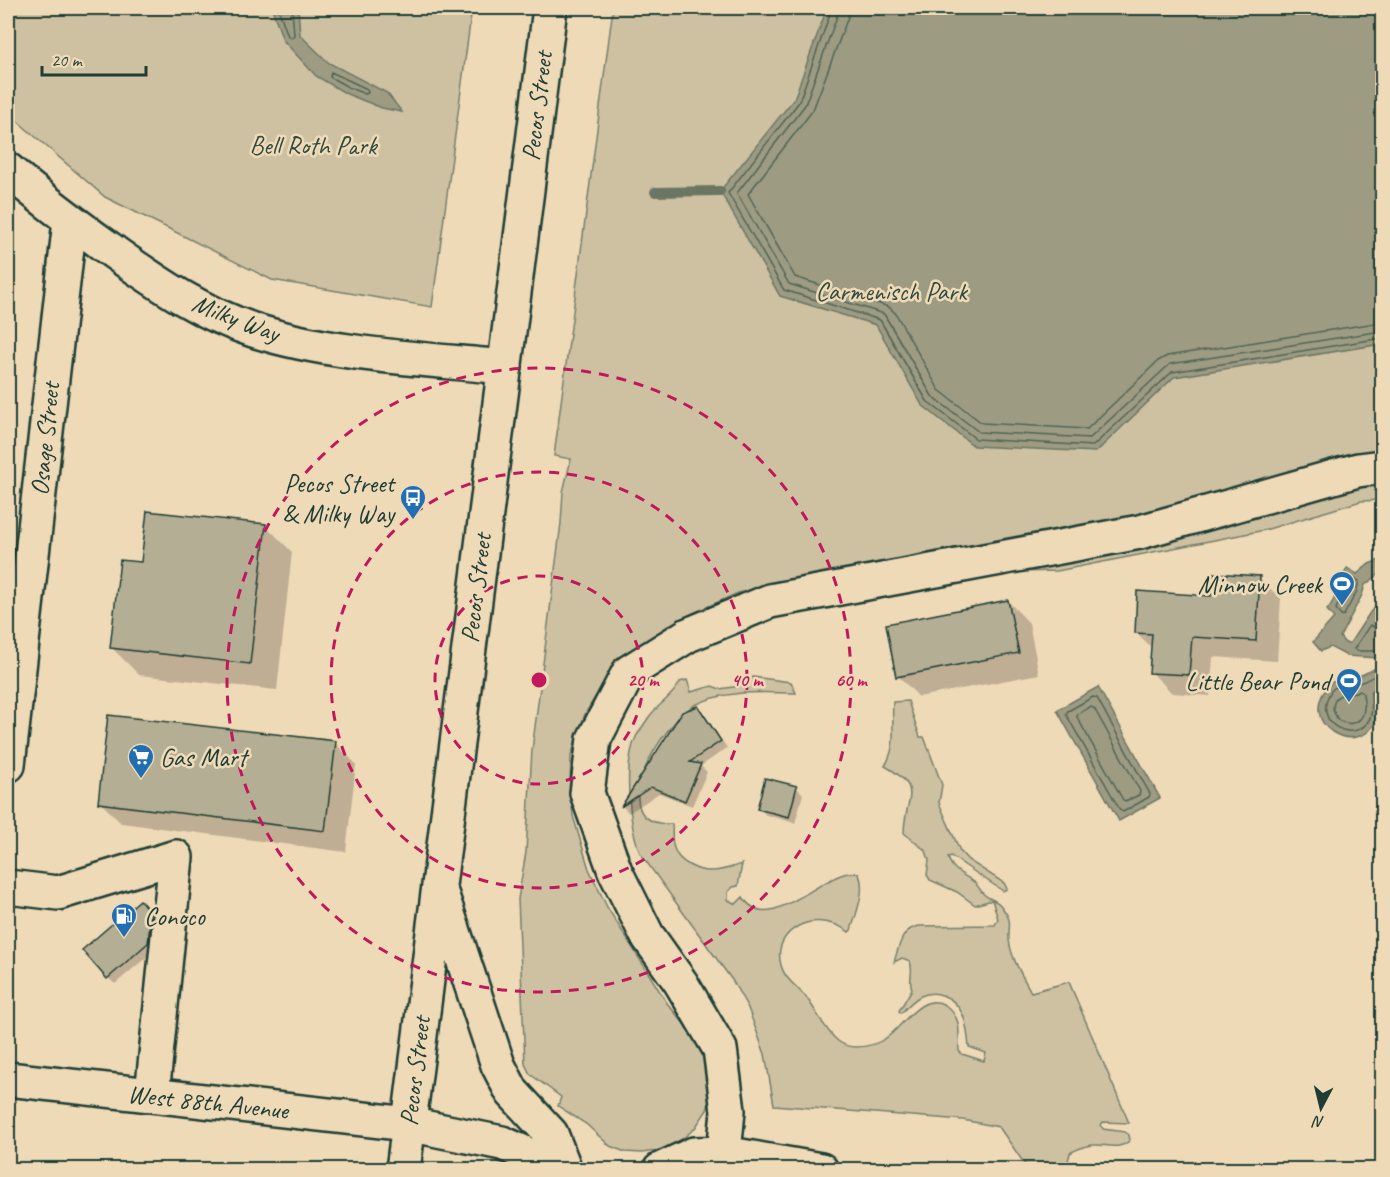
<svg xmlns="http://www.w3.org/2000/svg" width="1390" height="1177" viewBox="0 0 1390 1177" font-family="Caveat,sans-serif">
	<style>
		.green { fill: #cdc1a2; stroke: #767f6b; stroke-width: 1.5 }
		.water { fill: #9d9c83; stroke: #6b7663; stroke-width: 1.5 }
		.shadow { fill: #0003 }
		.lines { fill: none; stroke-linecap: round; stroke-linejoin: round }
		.shore { stroke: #516354; stroke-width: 1.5 }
		.stream { stroke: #6b7663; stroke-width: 10 }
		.building { fill: #b4af94; stroke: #1f3d34; stroke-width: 1.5 }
		.minor-casing { stroke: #1f3d34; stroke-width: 38 }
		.major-casing { stroke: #1f3d34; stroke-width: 38 }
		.minor { stroke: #efdab8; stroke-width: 33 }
		.major { stroke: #efdab8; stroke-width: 33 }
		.ring { fill: none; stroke: #c2185b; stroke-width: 3; stroke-dasharray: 10 8 }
		.labels { text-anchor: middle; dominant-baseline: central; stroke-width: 5; stroke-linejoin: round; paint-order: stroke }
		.street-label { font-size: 26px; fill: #1f3d34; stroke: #efdab8 }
		.park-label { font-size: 26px; fill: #304a3f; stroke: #efdab8 }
		.poi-label { font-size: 26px; fill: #1f3d34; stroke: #efdab8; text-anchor: end }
		.centre { fill: #c2185b; stroke: #efdab8; stroke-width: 3 }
		.ring-label { font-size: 18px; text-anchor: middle; font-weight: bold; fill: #c2185b; stroke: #efdab8; stroke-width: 5; stroke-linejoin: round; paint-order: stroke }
	</style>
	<rect width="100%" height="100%" fill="#efdab8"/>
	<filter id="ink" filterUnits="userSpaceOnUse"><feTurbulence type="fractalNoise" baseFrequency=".0167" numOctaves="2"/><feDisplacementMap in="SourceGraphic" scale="12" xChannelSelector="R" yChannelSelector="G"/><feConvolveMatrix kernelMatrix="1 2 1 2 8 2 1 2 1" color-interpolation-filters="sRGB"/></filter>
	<g filter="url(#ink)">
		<!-- green -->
		<path class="green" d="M8 8H472L432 307 272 280 105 197 8 113Z
			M613 8H1382V500L1361 501 1265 530 1057 571 803 577 738 593 689 615 640 647 607 677 585 714 571 756 570 786 573 816 589 869 607 907 667 1003 704 1048 712 1091 707 1110 695 1128 681 1140 662 1150 642 1153 625 1152 610 1146 586 1124 558 1106 561 1097 530 1074 525 1064 518 899 526 852 532 750 561 523 563 492 571 459 554 456Z
			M753 677 791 682 796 693C763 693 726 689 695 705 663 722 598 826 672 824 673 833 671 840 674 848 678 863 699 872 713 871 722 871 733 867 742 864L738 886 733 887 728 892V900L736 904 743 897C769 940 826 866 858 873 867 888 856 914 851 930L849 932C844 929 839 925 833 924 806 914 772 934 781 965 784 978 797 987 806 997 817 1011 824 1030 838 1041 843 1045 850 1047 856 1047 867 1047 876 1045 886 1038 903 1027 921 991 945 1005 951 1009 956 1016 958 1023 960 1032 958 1042 959 1051L962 1054 984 1061 986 1053 969 1047C967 1026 965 1003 942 995 934 992 927 993 919 997 912 1001 906 1008 901 1013L899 1011 912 989C908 979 914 973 910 961L902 958 894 962C899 947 901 929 919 926L995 925 998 919 992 900 975 905 957 892 930 880 927 875 929 860 926 851 904 833C904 798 926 789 885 766 898 744 891 726 893 702L908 701 920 737H924L942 785 939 803 960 851 968 860 1004 883 1007 889 1003 891 951 856 948 857C951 870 964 875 974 882 979 886 981 893 986 896 991 900 997 900 1001 906 1014 923 1008 923 1009 940 1011 958 1023 977 1031 992L1069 982 1129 1123 1103 1122 1101 1125 1103 1129 1125 1132 1129 1135 1130 1140C1120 1151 1106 1144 1093 1145 1085 1146 1077 1149 1070 1153L1066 1169H1028L999 1127 963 1120 774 1105 765 1054 748 1008 732 980 640 853C629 825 623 764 636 737 640 730 645 723 649 717 658 704 673 697 680 682L687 680 691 692 712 686 720 689 740 686Z"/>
		<!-- water -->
		<path class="water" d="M272 8H298L300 35 329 63 387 93 402 112 382 108 347 94 316 76 283 40Z
			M827 8H1382V344L1174 377 1096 452 974 446 922 405 876 325 780 296 720 191 794 99Z
			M1382 559V572L1365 585 1362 595 1340 637 1345 643H1350L1371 611 1382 602V619L1379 623 1382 628V663L1378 658 1347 656 1330 647 1321 651 1313 642 1334 618 1327 610C1337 599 1340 582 1347 568L1357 574 1369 564Z
			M1382 664V692L1377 694C1377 702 1379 710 1377 718 1361 762 1290 724 1332 682 1351 680 1366 675 1382 664Z
			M1098 687 1160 798 1119 821 1057 710Z"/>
		<!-- shadow -->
		<path class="shadow" d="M265 525 292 552 277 690 139 675 112 648Z
			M1259 578 1281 599 1277 661 1213 657 1210 696 1172 693 1151 672 1152 648 1136 632Z
			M1008 601 1029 623 1039 674 919 697 898 676Z
			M698 708 705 715 727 748 701 766 707 772 692 806 659 793 629 813 623 807 683 714Z
			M335 743 356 764 346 852 121 823 100 802Z
			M796 787 803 794 795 823 766 815 759 808Z
			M147 909 158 921 155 950 115 984 108 978Z"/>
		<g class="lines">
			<!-- shore -->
			<path class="shore" d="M278 8 288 36 291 38 294 35 292 8
				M832 8 799 102 728 193 784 290 880 320 927 401 976 439 1093 446 1172 372 1382 338
				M840 8 805 105 737 193 789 284 884 314 932 396 979 432 1090 438 1170 364 1382 331
				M849 8 848 17 813 110 748 194 795 277 889 307 896 314 939 390 982 423 1087 429 1158 361 1167 356 1382 322
				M331 72 367 89 368 93 365 94 350 88 330 77Z
				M1351 578 1359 581 1356 593 1344 615 1341 616 1336 609 1348 580Z
				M1382 631 1370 625 1354 649 1357 651H1373L1382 654
				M1382 671C1372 678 1361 684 1348 686 1344 687 1338 686 1334 688 1331 690 1328 696 1327 700 1317 729 1362 745 1371 715 1373 707 1370 700 1371 692L1376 687 1382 686
				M1360 691 1363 693C1363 698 1365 703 1364 708 1364 723 1349 727 1338 720L1333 710C1333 691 1345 695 1360 691Z
				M1093 697 1097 698 1150 794 1149 797 1123 812 1120 810 1066 714 1068 711Z
				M1090 707 1094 708 1140 791 1139 795 1126 801 1123 800 1077 717 1078 714Z"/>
			<!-- stream -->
			<path class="stream" d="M655 192 720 191"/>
		</g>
		<!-- building -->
		<path class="building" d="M147 511 266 524 250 664 110 648 120 560 141 562Z
			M1213 573 1260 576 1256 641 1192 637 1189 675 1149 673 1152 634 1135 633 1137 591 1211 596Z
			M1008 600 1019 653 896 677 886 624Z
			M698 706 721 741 690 762 701 764 685 801 651 787 621 807 682 712Z
			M108 715 336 741 325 831 98 803Z
			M765 778 797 786 789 817 757 809Z
			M140 900 151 913 148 943 107 979 82 950Z"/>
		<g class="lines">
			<defs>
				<path id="minor" d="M8 170C42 200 78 226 115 253 160 285 200 312 253 330 330 355 425 359 505 367
					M8 765 70 221
					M8 887 58 893 176 857 152 1095
					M408 1124 502 1143 536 1158 557 1170
					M724 1153 728 1111 720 1049 681 983 647 935 615 871 587 793 594 739 629 672 688 635 770 601 1140 532 1358 470 1382 467
					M660 1170 694 1154 724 1153 821 1170"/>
				<path id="major" d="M442 896 498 1065 512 1092 551 1134 565 1170
					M8 1079 408 1124
					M403 1170 550 8"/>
			</defs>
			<!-- minor casing -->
			<use href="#minor" class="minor-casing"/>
			<!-- major casing -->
			<use href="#major" class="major-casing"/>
			<!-- minor -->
			<use href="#minor" class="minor"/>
			<!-- major -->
			<use href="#major" class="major"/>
		</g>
	</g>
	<!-- distance rings -->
	<g class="ring">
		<circle cx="539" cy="680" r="104"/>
		<circle cx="539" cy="680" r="208"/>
		<circle cx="539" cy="680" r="312"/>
	</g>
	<!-- icons -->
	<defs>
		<symbol id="bus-pin" viewBox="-11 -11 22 30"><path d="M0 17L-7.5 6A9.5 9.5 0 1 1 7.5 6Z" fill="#1f6fb2" stroke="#efdab8"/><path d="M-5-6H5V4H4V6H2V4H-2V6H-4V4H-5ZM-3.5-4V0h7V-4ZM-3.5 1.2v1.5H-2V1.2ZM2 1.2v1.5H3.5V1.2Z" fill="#fff"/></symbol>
		<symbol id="stadium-pin" viewBox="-11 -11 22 30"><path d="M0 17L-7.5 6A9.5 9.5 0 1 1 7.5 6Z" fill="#1f6fb2" stroke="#efdab8"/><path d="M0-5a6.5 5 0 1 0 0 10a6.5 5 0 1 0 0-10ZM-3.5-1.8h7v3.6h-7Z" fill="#fff"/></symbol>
		<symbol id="supermarket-pin" viewBox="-11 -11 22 30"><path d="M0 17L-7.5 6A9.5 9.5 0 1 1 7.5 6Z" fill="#1f6fb2" stroke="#efdab8"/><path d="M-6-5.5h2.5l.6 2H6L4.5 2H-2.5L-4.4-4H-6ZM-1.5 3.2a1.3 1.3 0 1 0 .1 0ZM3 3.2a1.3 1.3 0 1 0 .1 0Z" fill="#fff"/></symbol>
		<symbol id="fuel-pin" viewBox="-11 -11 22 30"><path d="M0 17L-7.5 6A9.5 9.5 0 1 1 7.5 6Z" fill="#1f6fb2" stroke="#efdab8"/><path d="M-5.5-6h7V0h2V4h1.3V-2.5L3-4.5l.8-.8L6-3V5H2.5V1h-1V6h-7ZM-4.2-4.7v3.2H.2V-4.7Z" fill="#fff"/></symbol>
	</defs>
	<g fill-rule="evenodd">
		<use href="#bus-pin" x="398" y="483" width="30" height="40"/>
		<use href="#stadium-pin" x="1327" y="569" width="30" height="40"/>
		<use href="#stadium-pin" x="1334" y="666" width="30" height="40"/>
		<use href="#supermarket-pin" x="126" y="742" width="30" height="40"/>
		<use href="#fuel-pin" x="109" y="901" width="30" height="40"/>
	</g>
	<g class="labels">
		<!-- street labels -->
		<g class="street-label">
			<text transform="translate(537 106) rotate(-83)">Pecos Street</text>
			<text transform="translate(236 318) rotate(21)">Milky Way</text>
			<text transform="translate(45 439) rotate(-84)">Osage Street</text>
			<text transform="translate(476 588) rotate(-83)">Pecos Street</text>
			<text transform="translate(415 1071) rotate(-83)">Pecos Street</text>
			<text transform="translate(208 1102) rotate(6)">West 88th Avenue</text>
		</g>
		<!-- park labels -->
		<g class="park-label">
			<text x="313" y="145">Bell Roth Park</text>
			<text x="891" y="291">Carmenisch Park</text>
		</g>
		<!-- poi labels -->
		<g class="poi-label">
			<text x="394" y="483">Pecos Street<tspan x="394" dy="30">&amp; Milky Way</tspan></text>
			<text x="1322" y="584">Minnow Creek</text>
			<text x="1330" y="681">Little Bear Pond</text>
			<text x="160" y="757" text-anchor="start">Gas Mart</text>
			<text x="144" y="916" text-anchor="start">Conoco</text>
		</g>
	</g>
	<circle cx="539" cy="680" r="9" class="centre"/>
	<g class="ring-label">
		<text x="643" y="686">20 m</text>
		<text x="747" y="686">40 m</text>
		<text x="851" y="686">60 m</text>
	</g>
	<!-- margin -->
	<rect width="1390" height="1177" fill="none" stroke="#efdab8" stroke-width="30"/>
	<rect x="15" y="15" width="1360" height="1147" fill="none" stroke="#1f3d34" stroke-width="2" filter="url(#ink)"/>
	<!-- north arrow -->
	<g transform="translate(1321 1108) rotate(187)" stroke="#efdab8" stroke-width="4.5" paint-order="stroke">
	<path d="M0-4.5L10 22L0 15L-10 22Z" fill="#1f3d34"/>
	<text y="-9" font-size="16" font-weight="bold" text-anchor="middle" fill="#1f3d34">N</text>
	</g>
	<!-- scale -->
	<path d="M42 66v9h104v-9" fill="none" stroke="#1f3d34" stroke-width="3"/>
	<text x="51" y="66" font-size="18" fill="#1f3d34" stroke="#efdab8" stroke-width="4.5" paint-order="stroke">20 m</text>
</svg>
